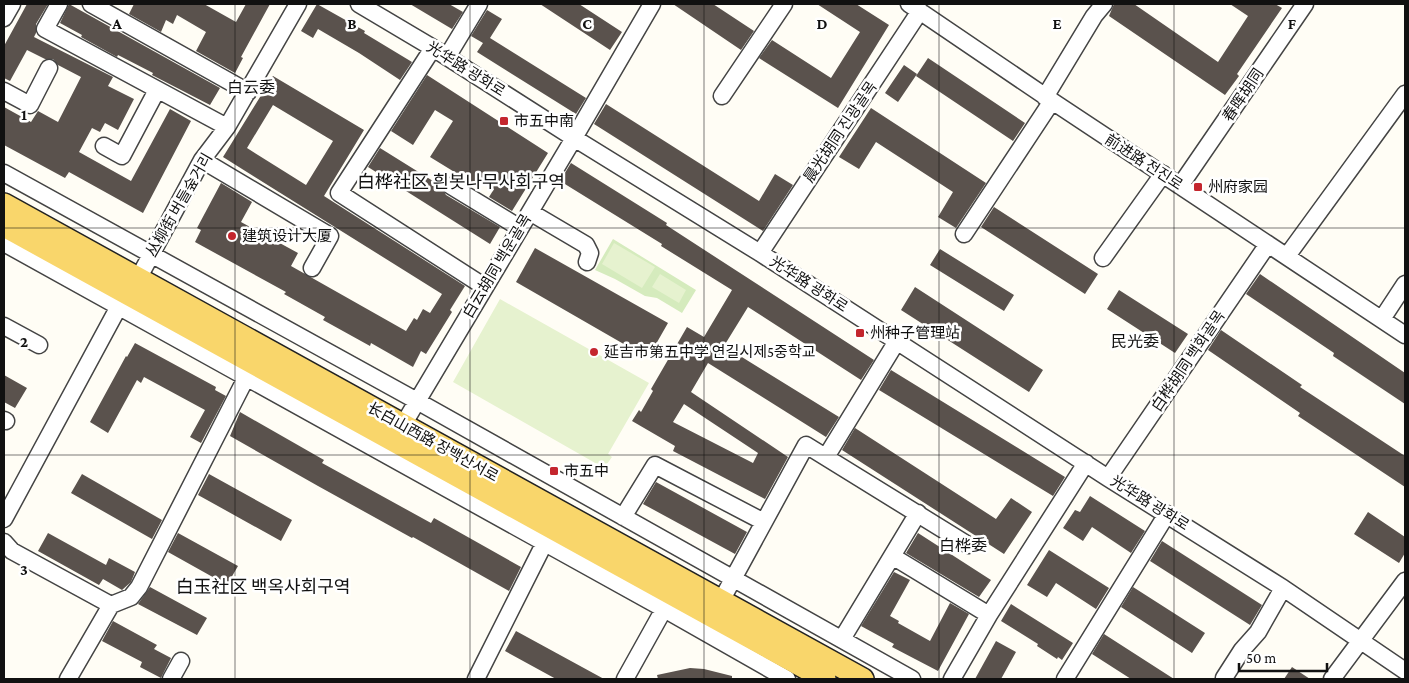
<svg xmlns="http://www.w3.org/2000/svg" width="1409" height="683" viewBox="0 0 1409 683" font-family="'Crimson Pro','Noto Sans SC','Noto Sans KR',serif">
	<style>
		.green { fill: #d5ebbd }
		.pitch { fill: #e6f2cf }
		.building { fill: #5a524d; fill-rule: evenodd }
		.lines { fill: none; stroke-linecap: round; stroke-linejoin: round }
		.minor-casing { stroke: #444; stroke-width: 19 }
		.major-casing { stroke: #222; stroke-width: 24 }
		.minor { stroke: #fff; stroke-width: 16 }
		.major { stroke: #f9d66b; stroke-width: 21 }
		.grid { fill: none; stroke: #111; stroke-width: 1; stroke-opacity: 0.55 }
		.poi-dot { fill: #c4262e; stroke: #fff; stroke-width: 2 }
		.labels { text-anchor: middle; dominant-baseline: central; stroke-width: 5; stroke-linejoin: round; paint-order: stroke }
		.street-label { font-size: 15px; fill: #111; stroke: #fff }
		.poi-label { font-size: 15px; fill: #111; stroke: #fff; text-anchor: start }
		.neighbourhood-label { font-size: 16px; fill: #111; stroke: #fff }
		.quarter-label { font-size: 18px; fill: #111; stroke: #fff }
		.grid-label { font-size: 16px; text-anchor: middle; font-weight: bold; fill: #111; stroke: #fff; stroke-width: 5; stroke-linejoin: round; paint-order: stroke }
	</style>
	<rect width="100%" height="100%" fill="#fffdf5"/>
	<!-- green -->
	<path class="green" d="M613 239 696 290 682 313 657 298 645 296 615 279 595 270Z"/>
	<!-- pitch -->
	<path class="pitch" d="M614 243 655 267 642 288 602 264Z
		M660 274 686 290 679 303 652 287Z
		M500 299 649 383 608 454 612 457 604 468 453 382Z"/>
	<!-- building -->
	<path class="building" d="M27 4H48L36 24V33L34 37 113 77 108 86 134 99 118 130 105 123 100 132 92 128 79 152 131 181 170 109 191 121 143 213 69 172 65 178 4 145V107L31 122 38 111 58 122 81 77 58 65 53 59H45L27 50 10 81 4 78V46Z
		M69 4 220 88 210 105 152 75 153 73 118 55 117 57 81 37 82 35 60 23Z
		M134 4H204L236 22 246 4H270L241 57 243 58 235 73 196 51 206 32 177 15 173 24 166 20 161 32 129 14Z
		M317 4 365 31 364 33 412 62 400 80 359 53 318 29 313 38 301 31Z
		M410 4H449L463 12 452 29Z
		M540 4H579L622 32 610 50Z
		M673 4H713L754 31 741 50Z
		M817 4H856L889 25 838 108 759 58 772 40 831 78 860 32Z
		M1114 4H1134L1218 62 1248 16 1230 4H1275L1282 8 1237 74 1239 76 1225 95 1109 16Z
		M487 10 502 19 490 38 586 98 576 114 477 52 483 43 471 36Z
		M928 58 1025 123 1013 141 916 76Z
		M904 65 917 74 898 102 885 93Z
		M427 75 548 153 512 211 489 197 494 189 477 178 474 184 430 157 453 121 435 110 413 145 391 131Z
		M273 76 364 130 324 196 465 286 450 310 452 312 426 354 421 351 413 367 371 343 370 346 323 320 325 317 284 294 286 292 195 242 201 230 197 228 221 183 252 202 241 222 298 253 291 266 406 331 414 318 417 320 423 309 430 313 442 294 223 157ZM273 105 333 141 306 185 247 148Z
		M606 104 759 201 775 174 793 185 763 231 594 124Z
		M871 108 986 183 956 228 938 217 953 192 876 142 859 169 839 157Z
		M380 148 441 186 446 195 500 227 490 244 368 167Z
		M571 163 667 223 666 225 874 360 861 380 748 307 724 346 839 417 826 437 708 363 691 392 788 457 765 499 673 451 675 446 632 421 639 410 641 412 653 391 651 389 687 327 704 337 732 290 661 246 662 244 560 181ZM684 404 758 453 753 463 673 422Z
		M994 207 1098 274 1085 294 981 227Z
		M535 248 668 323 648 358 516 282Z
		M940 249 1014 295 1004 311 930 265Z
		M1260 274 1405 373V404L1333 356 1334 353 1246 294Z
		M915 287 1043 370 1029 392 901 310Z
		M1119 290 1188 334 1175 353 1107 309Z
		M1221 330 1302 385 1300 387 1405 456V487L1298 416 1300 413 1208 350Z
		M135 343 216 387 215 390 226 396 201 443 190 437 205 410 144 377 141 383 137 380 108 433 90 422 126 356 127 357Z
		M891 370 1065 477 1053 496 879 390Z
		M4 375 27 388 15 408 4 402Z
		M240 412 324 460 322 463 431 523 434 518 521 567 509 591 413 537 412 538 318 486 230 436Z
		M855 428 996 519 1011 498 1032 512 1004 554 842 450Z
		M82 474 162 520 152 539 71 493Z
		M209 474 292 520 281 541 198 495Z
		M656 482 747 532 735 554 643 504Z
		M1090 496 1145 531 1131 553 1092 527 1083 541 1063 528 1075 510 1080 512Z
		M1368 512 1405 537V553L1399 563 1354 534Z
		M48 533 106 565 109 558 135 572 131 582 122 590 103 579 99 585 38 551Z
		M178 533 238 566 227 585 168 552Z
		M918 533 991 580 979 597 906 553Z
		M1162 541 1262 605 1250 625 1150 561Z
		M1049 550 1109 588 1096 609 1056 583 1047 597 1027 585Z
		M894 572 910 580 890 616 899 621 898 623 930 641 950 603 969 614 938 671 892 647 894 644 861 626Z
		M150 587 207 618 197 635 138 604Z
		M1133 587 1205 633 1192 653 1121 607Z
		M1011 604 1073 643 1062 660 1058 657 1057 659 1037 646 1038 644 1001 621Z
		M113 621 157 645 154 649 171 658 161 678 140 667 142 662 102 641Z
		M516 631 604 679H556L505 651Z
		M1104 634 1174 679H1131L1092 654Z
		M996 641 1016 652 1001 679H975Z
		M1292 667 1310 679H1284Z
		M690 668 704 669 732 676V679H658L657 675Z"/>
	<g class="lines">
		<defs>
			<path id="minor" d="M59 4 45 29 227 127
				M91 4 248 92
				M359 4 433 48 574 138 760 253 1108 478 1283 588 1405 671
				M909 4 1052 101 1405 335
				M4 18 12 4
				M433 48 339 193 485 287
				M447 57 479 4
				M4 91 30 105 49 68
				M722 96 784 4
				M1045 97 1094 16 1104 4
				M104 146 122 156 157 90
				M202 160 330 236 312 268
				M4 173 417 401 912 679
				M451 186 520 228
				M1180 186 1305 4
				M530 212 586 245 590 253 587 262
				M964 234 1052 101
				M4 243 664 609 787 679
				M760 253 920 11
				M1287 256 1405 94
				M1103 258 1163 174
				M138 279 202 160 227 127 298 4
				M1382 319 1405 284
				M4 326 39 345
				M4 420 6 421
				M403 425 574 138 652 4
				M826 457 897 341
				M1108 478 1268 244
				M623 517 655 465 764 522
				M4 519 124 297
				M4 542 12 551 111 605
				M892 556 989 615
				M721 601 806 445 968 545
				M842 639 918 513
				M1224 678 1242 650 1258 632 1283 588
				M68 679 111 605 131 597 139 587 246 378
				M171 679 181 661
				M476 679 544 544
				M625 679 669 600
				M952 679 989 615 1086 463
				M1065 679 1167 514
				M1332 679 1405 581"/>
			<path id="major" d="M4 204 863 679
				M4 226 825 679"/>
		</defs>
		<!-- minor casing -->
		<use href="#minor" class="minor-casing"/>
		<!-- major casing -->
		<use href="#major" class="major-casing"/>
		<!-- minor -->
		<use href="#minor" class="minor"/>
		<!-- major -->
		<use href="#major" class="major"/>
	</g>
	<!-- grid -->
	<path class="grid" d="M235 4V679M470 4V679M704 4V679M939 4V679M1174 4V679M4 228H1405M4 455H1405"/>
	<!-- markers -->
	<g class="poi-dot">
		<rect x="499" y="116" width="10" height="10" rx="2.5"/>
		<rect x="1193" y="182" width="10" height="10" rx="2.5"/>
		<circle cx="232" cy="236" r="5"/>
		<rect x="855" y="328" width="10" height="10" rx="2.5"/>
		<circle cx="594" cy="352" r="5"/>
		<rect x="549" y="466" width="10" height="10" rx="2.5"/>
	</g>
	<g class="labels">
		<!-- street labels -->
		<g class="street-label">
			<text transform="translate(466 69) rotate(32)">光华路 광화로</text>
			<text transform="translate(1243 95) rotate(-56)">春晖胡同</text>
			<text transform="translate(840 132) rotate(-56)">晨光胡同 진광골목</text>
			<text transform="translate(1144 162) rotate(33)">前进路 전진로</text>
			<text transform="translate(179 205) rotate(-60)">丛柳街 버들숲거리</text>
			<text transform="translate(497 266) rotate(-59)">白云胡同 백운골목</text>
			<text transform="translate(809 284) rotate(33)">光华路 광화로</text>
			<text transform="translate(1188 361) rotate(-56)">白桦胡同 백화골목</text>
			<text transform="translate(433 442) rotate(29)">长白山西路 장백산서로</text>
			<text transform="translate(1150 503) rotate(32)">光华路 광화로</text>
		</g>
		<!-- poi labels -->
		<g class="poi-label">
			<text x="514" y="121">市五中南</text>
			<text x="1208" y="187">州府家园</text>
			<text x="242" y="236">建筑设计大厦</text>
			<text x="870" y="333">州种子管理站</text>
			<text x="604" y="352">延吉市第五中学 연길시제5중학교</text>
			<text x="564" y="471">市五中</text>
		</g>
		<!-- neighbourhood labels -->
		<g class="neighbourhood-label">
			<text x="251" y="87">白云委</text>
			<text x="1135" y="341">民光委</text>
			<text x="963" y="545">白桦委</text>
		</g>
		<!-- quarter labels -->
		<g class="quarter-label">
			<text x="461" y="182">白桦社区 흰봇나무사회구역</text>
			<text x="263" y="587">白玉社区 백옥사회구역</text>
		</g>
	</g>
	<g class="grid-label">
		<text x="117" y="29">A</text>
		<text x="352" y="29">B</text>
		<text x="587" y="29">C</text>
		<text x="822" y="29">D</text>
		<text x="1057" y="29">E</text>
		<text x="1292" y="29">F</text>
		<text x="24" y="120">1</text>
		<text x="24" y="347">2</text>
		<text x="24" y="575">3</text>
	</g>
	<!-- border -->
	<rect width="1409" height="683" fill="none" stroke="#111111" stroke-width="10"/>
	<!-- scale -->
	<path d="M1239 663v8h88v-8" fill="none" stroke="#111111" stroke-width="2.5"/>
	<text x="1246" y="663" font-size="15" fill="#111111" stroke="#ffffff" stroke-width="4" paint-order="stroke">50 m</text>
</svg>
